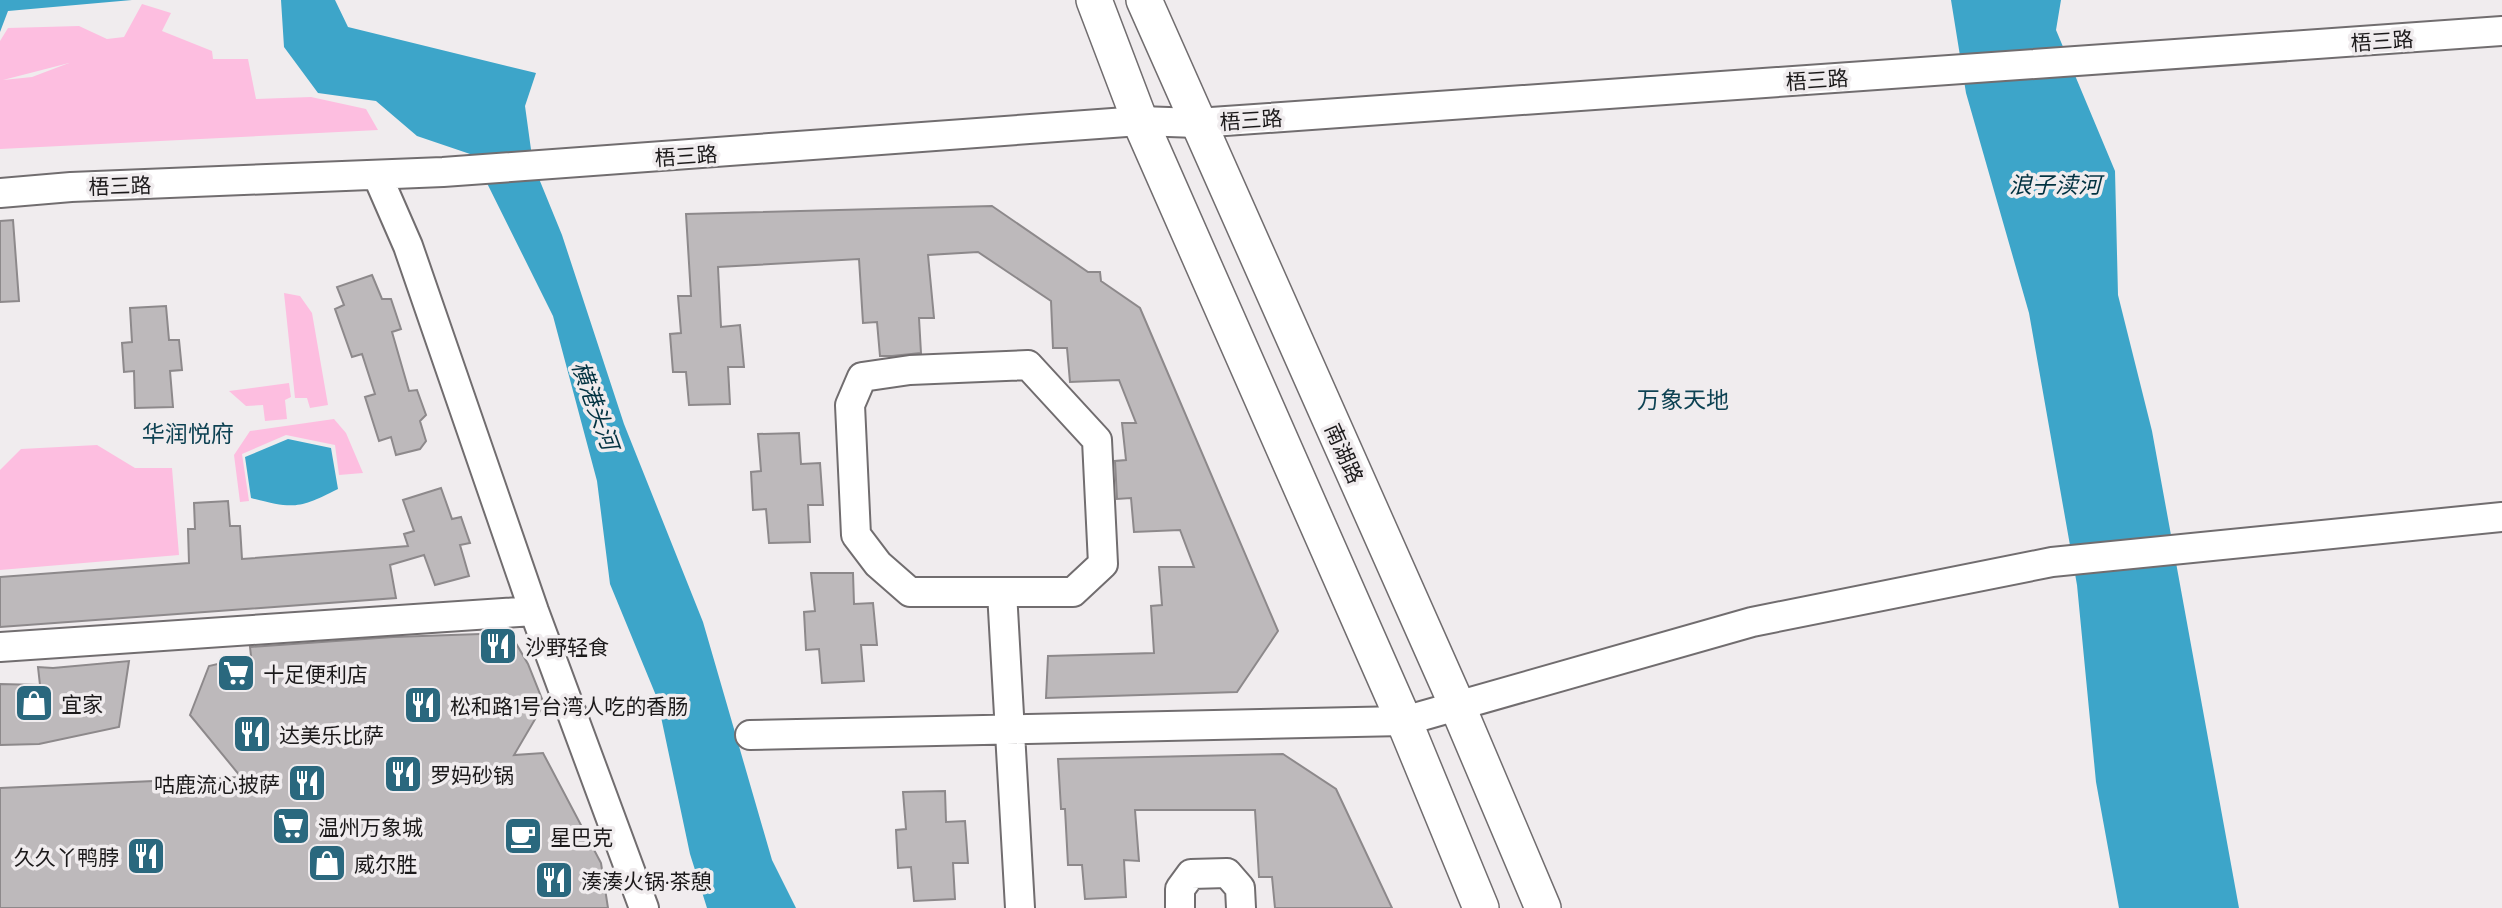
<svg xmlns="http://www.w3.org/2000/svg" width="2502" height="908" viewBox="0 0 2502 908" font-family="Barlow,'Noto Sans SC',sans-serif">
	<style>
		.green { fill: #fdbee0; fill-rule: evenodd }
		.water { fill: #3da5c9 }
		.building { fill: #bdb9bb; stroke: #8d898b; stroke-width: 2 }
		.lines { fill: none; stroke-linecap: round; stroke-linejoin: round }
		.minor-casing { stroke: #716d6f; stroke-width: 32 }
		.major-casing { stroke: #716d6f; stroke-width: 38 }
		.minor { stroke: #fff; stroke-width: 28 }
		.major { stroke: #fff; stroke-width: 35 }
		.labels { text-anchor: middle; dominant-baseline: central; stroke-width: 7; stroke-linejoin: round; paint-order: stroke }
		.street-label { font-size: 21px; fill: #1b191a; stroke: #f0ecee }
		.poi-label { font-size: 21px; fill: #1b191a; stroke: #f0ecee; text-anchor: start }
		.water-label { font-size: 23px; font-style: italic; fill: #023241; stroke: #f0ecee }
		.neighbourhood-label { font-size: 23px; fill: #0e4253; stroke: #f0ecee }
	</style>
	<rect width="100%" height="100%" fill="#f0ecee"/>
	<!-- green -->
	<path class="green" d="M142 4 171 13 162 31 212 51 213 59H248L256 99 311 97 366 109 378 130 0 149V41L8 28 79 26 107 39 124 37ZM69 63 32 77 3 80Z
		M284 293 300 296 312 313 328 405 310 408 307 398H295Z
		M289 383 291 397 285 400 287 419 265 421 263 405 246 406 229 391Z
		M334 419 346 433 363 473 339 475 335 445 286 435 242 454 249 501 240 502 234 455 250 431Z
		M97 445 135 468H172L179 555 0 570V470L21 449Z"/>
	<!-- water -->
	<path class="water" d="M0 0H132L8 11 0 32Z
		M281 0H335L348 27 536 73 525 106 533 164 562 235 624 424 703 622 772 860 796 908H707L690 854 657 698 610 584 597 481 553 316 473 155 417 136 376 101 318 93 284 47Z
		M1951 0H2061L2056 30 2115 171 2118 295 2152 431 2239 908H2119L2096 782 2077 585 2029 313 1966 93Z
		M288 439 331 448 338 489C298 509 294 509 251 498L245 457Z"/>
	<!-- building -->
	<path class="building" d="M992 206 1088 272H1100L1101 281 1140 308 1278 631 1237 692 1046 698 1048 656 1154 653 1151 606 1162 605 1159 567H1194L1180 530 1134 532 1131 498 1117 499 1115 461 1126 460 1122 423H1136L1119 380 1070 382 1067 348H1053L1051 301 978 252 928 255 934 318H919L921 353 892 356H880L877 322 863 323 859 259 718 267 721 327 740 325 744 367H728L730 404 689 405 686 372H673L670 334 681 333 678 296H691L686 214Z
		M13 220 19 301 0 302V221Z
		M372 275 382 299H391L401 329 392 332 409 391 417 390 426 415 420 421 426 441 420 449 396 455 391 437 379 441 365 397 375 394 362 354 352 357 335 309 344 305 337 287Z
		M166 306 169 340H179L182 370 170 371 173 407 135 408 134 371 124 372 122 343 132 342 130 308Z
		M799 433 801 464 820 463 823 505H808L810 542 769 543 766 509 753 510 751 472 761 471 758 434Z
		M441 488 452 519 461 517 470 543 460 545 469 576 435 585 424 555 390 565 396 598 0 627V577L189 563 188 529H195L194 503 228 501 230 526H240L242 559 408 546 404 534 414 531 403 500Z
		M811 573H853L854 604 873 603 877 645H861L864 681 822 683 819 649 806 650 804 612 815 611Z
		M510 633 528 664 544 704 514 755 543 753 601 863 608 908H0V788L241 777 190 715 209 666 251 656 250 647 393 637Z
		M129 661 119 727 39 744 0 745V684L40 685 38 667 53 668Z
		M1283 754 1336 789 1392 908H1275L1272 877H1259L1255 810H1135L1139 861 1124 860 1126 897 1085 899 1082 865H1068L1065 809H1061L1058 759Z
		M945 791 946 822 965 821 968 863H953L955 899 914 901 911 867 898 868 896 830 906 829 903 792Z"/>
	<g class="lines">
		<defs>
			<path id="minor" d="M377 175 408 246 534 611 644 908
				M0 193 71 187 443 172 1140 121 1197 123 2502 31
				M1002 592H910L878 564 856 535 850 405 862 377 910 370 1028 365 1097 440 1103 564 1073 592H1002L1020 908
				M0 647 534 611
				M750 735 1404 721 1752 622 2052 562 2502 517
				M1180 908V889L1191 874 1227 873 1240 888 1241 908"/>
			<path id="major" d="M1094 0 1140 121 1404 721 1481 908
				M1144 0 1457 705 1543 908"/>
		</defs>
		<!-- minor casing -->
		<use href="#minor" class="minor-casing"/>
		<!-- major casing -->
		<use href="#major" class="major-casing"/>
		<!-- minor -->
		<use href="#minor" class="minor"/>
		<!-- major -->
		<use href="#major" class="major"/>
	</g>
	<!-- icons -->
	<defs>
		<symbol id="restaurant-square" viewBox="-11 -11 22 22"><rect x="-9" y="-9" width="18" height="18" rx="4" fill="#2a687e" stroke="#f0ecee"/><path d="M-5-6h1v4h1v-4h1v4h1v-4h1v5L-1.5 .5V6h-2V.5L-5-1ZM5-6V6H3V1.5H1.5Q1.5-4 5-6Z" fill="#fff"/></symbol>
		<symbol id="supermarket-square" viewBox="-11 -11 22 22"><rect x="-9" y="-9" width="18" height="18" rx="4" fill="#2a687e" stroke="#f0ecee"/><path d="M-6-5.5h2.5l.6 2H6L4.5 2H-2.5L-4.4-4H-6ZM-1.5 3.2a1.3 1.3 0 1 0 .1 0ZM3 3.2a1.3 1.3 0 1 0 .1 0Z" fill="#fff"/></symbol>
		<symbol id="shop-square" viewBox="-11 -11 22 22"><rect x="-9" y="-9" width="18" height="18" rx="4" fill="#2a687e" stroke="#f0ecee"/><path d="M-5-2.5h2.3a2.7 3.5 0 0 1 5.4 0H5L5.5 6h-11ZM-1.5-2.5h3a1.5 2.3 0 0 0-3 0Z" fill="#fff"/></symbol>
		<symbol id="cafe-square" viewBox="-11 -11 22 22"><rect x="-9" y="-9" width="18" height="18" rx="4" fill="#2a687e" stroke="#f0ecee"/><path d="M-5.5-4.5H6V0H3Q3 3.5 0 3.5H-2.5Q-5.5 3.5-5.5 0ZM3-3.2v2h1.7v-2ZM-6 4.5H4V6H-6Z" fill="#fff"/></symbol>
	</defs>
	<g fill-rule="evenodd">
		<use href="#restaurant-square" x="476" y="624" width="44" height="44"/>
		<use href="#supermarket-square" x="214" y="651" width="44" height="44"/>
		<use href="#shop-square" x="12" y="681" width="44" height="44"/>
		<use href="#restaurant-square" x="401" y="683" width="44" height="44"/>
		<use href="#restaurant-square" x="230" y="712" width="44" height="44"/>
		<use href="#restaurant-square" x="381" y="752" width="44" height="44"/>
		<use href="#restaurant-square" x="285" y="761" width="44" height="44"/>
		<use href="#supermarket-square" x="269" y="804" width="44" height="44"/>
		<use href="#cafe-square" x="501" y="814" width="44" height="44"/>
		<use href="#restaurant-square" x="124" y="834" width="44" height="44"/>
		<use href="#shop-square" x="305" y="841" width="44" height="44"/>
		<use href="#restaurant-square" x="532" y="858" width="44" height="44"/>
	</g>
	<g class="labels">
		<!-- street labels -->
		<g class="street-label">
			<text transform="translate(2382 40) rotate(-4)">梧三路</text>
			<text transform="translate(1817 79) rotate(-4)">梧三路</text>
			<text transform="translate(1251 119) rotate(-4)">梧三路</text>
			<text transform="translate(686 155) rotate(-4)">梧三路</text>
			<text transform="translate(120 185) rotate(-2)">梧三路</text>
			<text transform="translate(1345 453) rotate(66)">南湖路</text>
		</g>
		<!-- poi labels -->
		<g class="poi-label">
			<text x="525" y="646">沙野轻食</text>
			<text x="263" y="673">十足便利店</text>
			<text x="61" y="703">宜家</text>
			<text x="450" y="705">松和路1号台湾人吃的香肠</text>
			<text x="279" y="734">达美乐比萨</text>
			<text x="430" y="774">罗妈砂锅</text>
			<text x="280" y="783" text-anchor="end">咕鹿流心披萨</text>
			<text x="318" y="826">温州万象城</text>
			<text x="550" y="836">星巴克</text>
			<text x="119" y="856" text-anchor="end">久久丫鸭脖</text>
			<text x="354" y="863">威尔胜</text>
			<text x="581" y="880">湊湊火锅·茶憩</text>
		</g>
		<!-- water labels -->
		<g class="water-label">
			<text x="2055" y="184">浪子渎河</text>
			<text transform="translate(596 405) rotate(70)">横港头河</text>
		</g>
		<!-- neighbourhood labels -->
		<g class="neighbourhood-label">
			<text x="1683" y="399">万象天地</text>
			<text x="188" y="433">华润悦府</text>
		</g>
	</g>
</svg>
